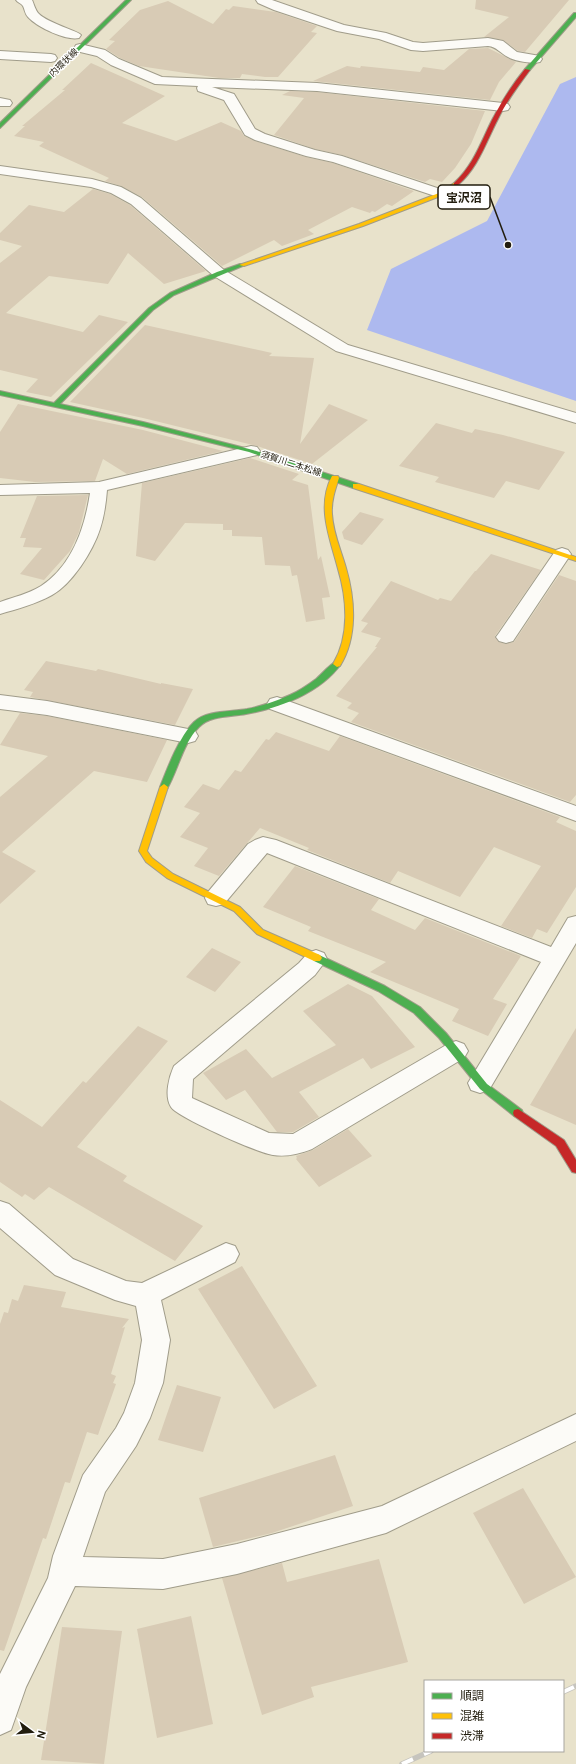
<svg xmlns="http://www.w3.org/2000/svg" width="576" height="1764" viewBox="0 0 576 1764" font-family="Overpass,'Noto Sans JP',sans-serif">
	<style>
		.water { fill: #adb9ef }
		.building { fill: #d8cbb5 }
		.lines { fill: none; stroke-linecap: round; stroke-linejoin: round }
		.street-casing { stroke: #a09c8a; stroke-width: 2 }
		.fast-casing { stroke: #a09c8a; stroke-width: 2 }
		.slow-casing { stroke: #a09c8a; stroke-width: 2 }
		.jam-casing { stroke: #a09c8a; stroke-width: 2 }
		.street { fill: #fcfbf7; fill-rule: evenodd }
		.fast { fill: #4caf50; fill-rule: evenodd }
		.slow { fill: #ffc107; fill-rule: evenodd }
		.jam { fill: #c62828; fill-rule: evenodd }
		.rail-casing { stroke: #c6c4bd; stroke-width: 5.5 }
		.rail { stroke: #fff; stroke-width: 4; stroke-dasharray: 12; stroke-linecap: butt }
		.labels { text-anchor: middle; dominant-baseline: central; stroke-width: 3; stroke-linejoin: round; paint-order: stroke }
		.far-street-label { font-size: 9px; fill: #221d0e; stroke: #fff }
		.leader { fill: none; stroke: #221d0e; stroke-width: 1.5 }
		.callout-dot { fill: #221d0e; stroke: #fff; stroke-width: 1.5 }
		.callout { fill: #fff; stroke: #221d0e; stroke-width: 1.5 }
		.callout-label { font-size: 12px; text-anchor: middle; font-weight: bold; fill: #221d0e }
	</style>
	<rect width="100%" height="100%" fill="#e8e2cb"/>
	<!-- water -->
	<path class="water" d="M576 77V401L367 330 391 269 487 221 560 84Z"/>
	<!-- building -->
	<path class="building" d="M476 0H569L525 52 518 51 503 40 484 37 509 17 475 9Z
		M168 1 213 24 226 9 229 10 233 6 276 12 317 26 311 32 317 33 278 77H265L242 74 240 78H219L139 66 120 58 106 49 115 41 109 40 140 10Z
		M488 48 516 62 499 82 490 100 313 81 347 66 360 68 361 66 420 72 423 67 444 70 469 49Z
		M91 63 165 96 122 123 176 141 221 122 241 131 244 136 255 141 306 157 333 163 414 191 392 206 387 204 375 212 372 211 370 213 352 207 308 230 314 234 282 246 274 240 222 266 142 197 121 186 105 181 109 178 39 146 44 142 14 136 25 126H22L65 90H62Z
		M290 91 317 92 485 111 471 144 455 168 442 182 430 179 425 182 342 155 315 149 274 135 304 98 282 95Z
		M93 189 110 194 130 205 206 271 164 284 128 253 108 284 49 276 6 313 83 332 99 315 128 322 51 397 26 392 38 379 0 370V263L22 246 0 240V233L29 205 64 212Z
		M145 325 272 353 269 356 314 358 300 444 329 404 368 420 312 464 257 446 143 418 70 402Z
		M18 404 143 430 223 451 127 474 103 459 95 481 35 482 0 478V432Z
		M436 423 472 433 475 429 503 435 565 452 539 490 506 481 494 498 435 482 439 477 399 466Z
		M250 458 299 474 292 480 308 485 318 560 321 556 330 597 322 598 325 619 306 622 297 575 292 576 290 566 265 565 262 537 232 536V530H223V524L185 523 155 561 136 556 142 483Z
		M88 495 79 532 70 551 44 580 20 574 42 548 23 547 26 538H20L37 496Z
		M360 512 384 519 362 545 344 539 342 532Z
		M491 554 541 570 495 636 499 642 506 644 514 642 559 575 576 581V795L570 802 351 722 359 713 347 708 352 703 336 696 377 647H375L381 638 361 632 368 623 361 621 391 581 438 600 440 598 451 601 475 571H476Z
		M46 661 96 671 98 669 161 684V683L193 689 175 725 30 697 33 692 24 690Z
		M20 713 47 716 167 740 147 782 94 771 2 852 36 871 0 904V797L48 756 0 745Z
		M276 732 329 751 340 736 560 817 556 822 576 831V887L547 933 537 929 532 938 501 926 541 866 494 847 460 897 398 871 390 883 307 850 309 848 260 828 219 876 194 866 208 848 180 837 200 813 184 807 203 784 219 790 235 770 241 772 266 739 269 740Z
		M295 866 379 899 371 910 415 930 425 918 521 956 493 999 507 1004 488 1036 452 1021 459 1009 370 972 386 962 308 931 311 927 263 907Z
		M212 948 241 962 215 992 186 977Z
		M348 984 372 996 415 1047 371 1069 363 1058 299 1092 319 1117 293 1132H277L245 1090 226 1100 203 1073 246 1049 272 1078 336 1045 303 1011Z
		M138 1026 168 1041 77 1147 127 1176 123 1181 203 1226 175 1261 49 1187 34 1200 25 1194 22 1197 0 1182V1100L42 1127 83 1081 86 1083Z
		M576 1028V1125L530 1105Z
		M348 1129 372 1156 319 1187 296 1159 297 1158 296 1156 313 1150Z
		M242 1266 317 1386 274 1409 198 1289Z
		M24 1285 66 1292 61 1307 129 1319 122 1328 125 1327 111 1374 116 1376 113 1383 116 1384 98 1435 87 1432 70 1483 65 1482 46 1539 43 1538 4 1651 0 1650V1324L4 1312 8 1313 12 1299 18 1301Z
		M177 1385 221 1397 203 1452 158 1440Z
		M335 1455 353 1506 272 1533 213 1547 199 1498Z
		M523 1488 576 1577 524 1604 473 1513Z
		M379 1559 408 1662 311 1687 314 1697 262 1715 222 1578 282 1563 287 1582Z
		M191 1616 213 1724 157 1738 137 1629Z
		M62 1627 122 1631 104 1764 41 1760Z"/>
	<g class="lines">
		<defs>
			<path id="street" d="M16 0H32C34 4 35 10 39 14 48 23 78 31 81 35L79 38C66 41 37 27 28 17 25 14 25 10 23 6 21 3 18 3 16 0Z
				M256 0H272L344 25 386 33 413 42 423 43 488 38 503 41 517 52 540 56 542 59 540 62C532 64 515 61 508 57 500 53 497 47 488 46L423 51 411 50 379 39 337 31 274 10 258 3Z
				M80 44 105 50 119 59 162 77 317 83 503 103 508 104 510 107 508 110 503 111 317 91 212 87 234 94 255 129 265 134 315 150 342 156 446 191 448 194 446 197 441 198 333 162 306 156 255 140 245 135 224 100 198 91 197 88 198 86 155 84 111 65 97 56 76 51 74 48 76 45Z
				M0 51 51 54 55 55 57 58 55 61 51 62 0 59Z
				M0 98 10 100 12 103 10 106H0Z
				M0 166 92 179 121 187 141 198 224 270 348 345 576 413V423L336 351 214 276 131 204 111 193 91 187 0 174Z
				M251 446 257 447 260 451 257 455 107 490C106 503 104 517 100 529 93 551 72 584 52 595 36 604 17 609 0 614V602C14 597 28 594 41 586 72 566 85 527 90 493L0 495V485L99 482Z
				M562 548 568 550 571 554 513 641 506 643 499 641 496 637 499 633 556 550Z
				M0 695 47 701 188 729 195 731 198 736 195 741 188 743 47 715 0 709Z
				M277 697 576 806V821L270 709 267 704 270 699Z
				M263 837 276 840 551 947 568 918 576 916V943L489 1090 480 1093 471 1090 468 1083 541 962 267 853 224 904 216 906 208 904 205 898 208 892 248 844 255 840Z
				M316 950 324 953 327 959 315 975 193 1079 192 1098 194 1099 269 1133 293 1134 448 1044 456 1041 464 1044 468 1051 464 1058 312 1149C299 1154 287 1157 273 1155 258 1153 177 1117 171 1107 164 1096 169 1077 174 1066L299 963 308 953Z
				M0 1201 9 1204 73 1259 126 1281 142 1283 226 1243 235 1246 239 1254 235 1262 161 1300 170 1340 163 1383 150 1418 136 1446 105 1492 83 1557 163 1559 237 1544 382 1506 576 1414V1441L386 1533 237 1574 163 1589 75 1586 26 1687 11 1730 0 1735V1674L48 1578 53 1556 83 1475 116 1428 124 1413 135 1383 142 1340 136 1306 115 1300 55 1275 0 1228Z"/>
			<path id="fast" d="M126 0H131L0 128V123Z
				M574 13H576V17L529 71H525V69Z
				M240 264 245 265 174 295 153 310 60 404 143 422 253 450 359 484V488H353L249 452 143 426 0 395V391L54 403 149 308 170 293 217 272Z
				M337 661 341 664C320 693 280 708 246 714 231 717 211 715 199 727 183 743 178 770 167 789H161L160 787C167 769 180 735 194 722 207 710 230 712 247 709 262 706 276 701 290 695 299 691 308 685 316 679 322 674 330 664 337 661Z
				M317 954 385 986 420 1007 446 1033 487 1084 522 1110 523 1113 522 1116 518 1117 514 1116 480 1089 439 1038 414 1013 378 991 314 961 312 958 314 955Z"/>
			<path id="slow" d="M454 183 459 184 443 195 363 226 244 266 239 265 359 224 439 193Z
				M332 476H338L339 478C335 490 331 502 332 514 333 533 341 550 346 568 355 599 358 637 340 666L337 667 333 664C350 636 347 599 338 569 330 538 316 507 332 476Z
				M353 484H359L576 557V561L353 488Z
				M164 784 168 787 147 851 152 858 173 874 240 907 263 930 320 955 322 958 320 961H314L257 934 234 911 167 878 146 862 139 851 160 787Z"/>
			<path id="jam" d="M525 69 530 70C518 86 506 102 498 119 486 142 478 168 458 185H454V183C473 166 481 142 492 120 501 102 512 85 525 69Z
				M518 1109 564 1140 576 1160V1173L572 1172 556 1146 514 1116 513 1113 514 1110Z"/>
		</defs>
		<!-- street casing -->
		<use href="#street" class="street-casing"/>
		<!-- fast casing -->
		<use href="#fast" class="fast-casing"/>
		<!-- slow casing -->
		<use href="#slow" class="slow-casing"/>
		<!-- jam casing -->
		<use href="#jam" class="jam-casing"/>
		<!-- street -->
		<use href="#street" class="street"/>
		<!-- fast -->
		<use href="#fast" class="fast"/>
		<!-- slow -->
		<use href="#slow" class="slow"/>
		<!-- jam -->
		<use href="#jam" class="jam"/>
		<defs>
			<path id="rail" d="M563 1692 576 1686
				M402 1764 431 1751"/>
		</defs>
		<!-- rail casing -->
		<use href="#rail" class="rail-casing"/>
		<!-- rail -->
		<use href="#rail" class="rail"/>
	</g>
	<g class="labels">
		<!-- far-street labels -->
		<g class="far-street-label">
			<text transform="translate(64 63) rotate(-44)">内環状線</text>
			<text transform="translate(291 464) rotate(18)">須賀川二本松線</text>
		</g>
	</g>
	<!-- callouts -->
	<path class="leader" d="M508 245L490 197"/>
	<circle class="callout-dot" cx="508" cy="245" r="4"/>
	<rect class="callout" x="438" y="185" width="52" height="24" rx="4"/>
	<g class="callout-label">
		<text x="464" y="202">宝沢沼</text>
	</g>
	<!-- legend -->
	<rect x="424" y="1680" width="140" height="72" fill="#ffffff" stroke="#a7a59f"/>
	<rect x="432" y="1693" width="20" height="6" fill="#4caf50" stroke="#a7a59f"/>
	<text x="460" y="1700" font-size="12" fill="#221d0e">順調</text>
	<rect x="432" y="1713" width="20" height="6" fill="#ffc107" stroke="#a7a59f"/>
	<text x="460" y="1720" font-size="12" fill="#221d0e">混雑</text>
	<rect x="432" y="1733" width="20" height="6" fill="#c62828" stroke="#a7a59f"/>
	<text x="460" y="1740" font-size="12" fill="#221d0e">渋滞</text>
	<!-- north arrow -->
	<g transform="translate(32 1732) rotate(106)" stroke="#ffffff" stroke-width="3" paint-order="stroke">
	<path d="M0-3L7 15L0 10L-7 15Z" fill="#221d0e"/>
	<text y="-6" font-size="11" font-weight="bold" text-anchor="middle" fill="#221d0e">N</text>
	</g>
</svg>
